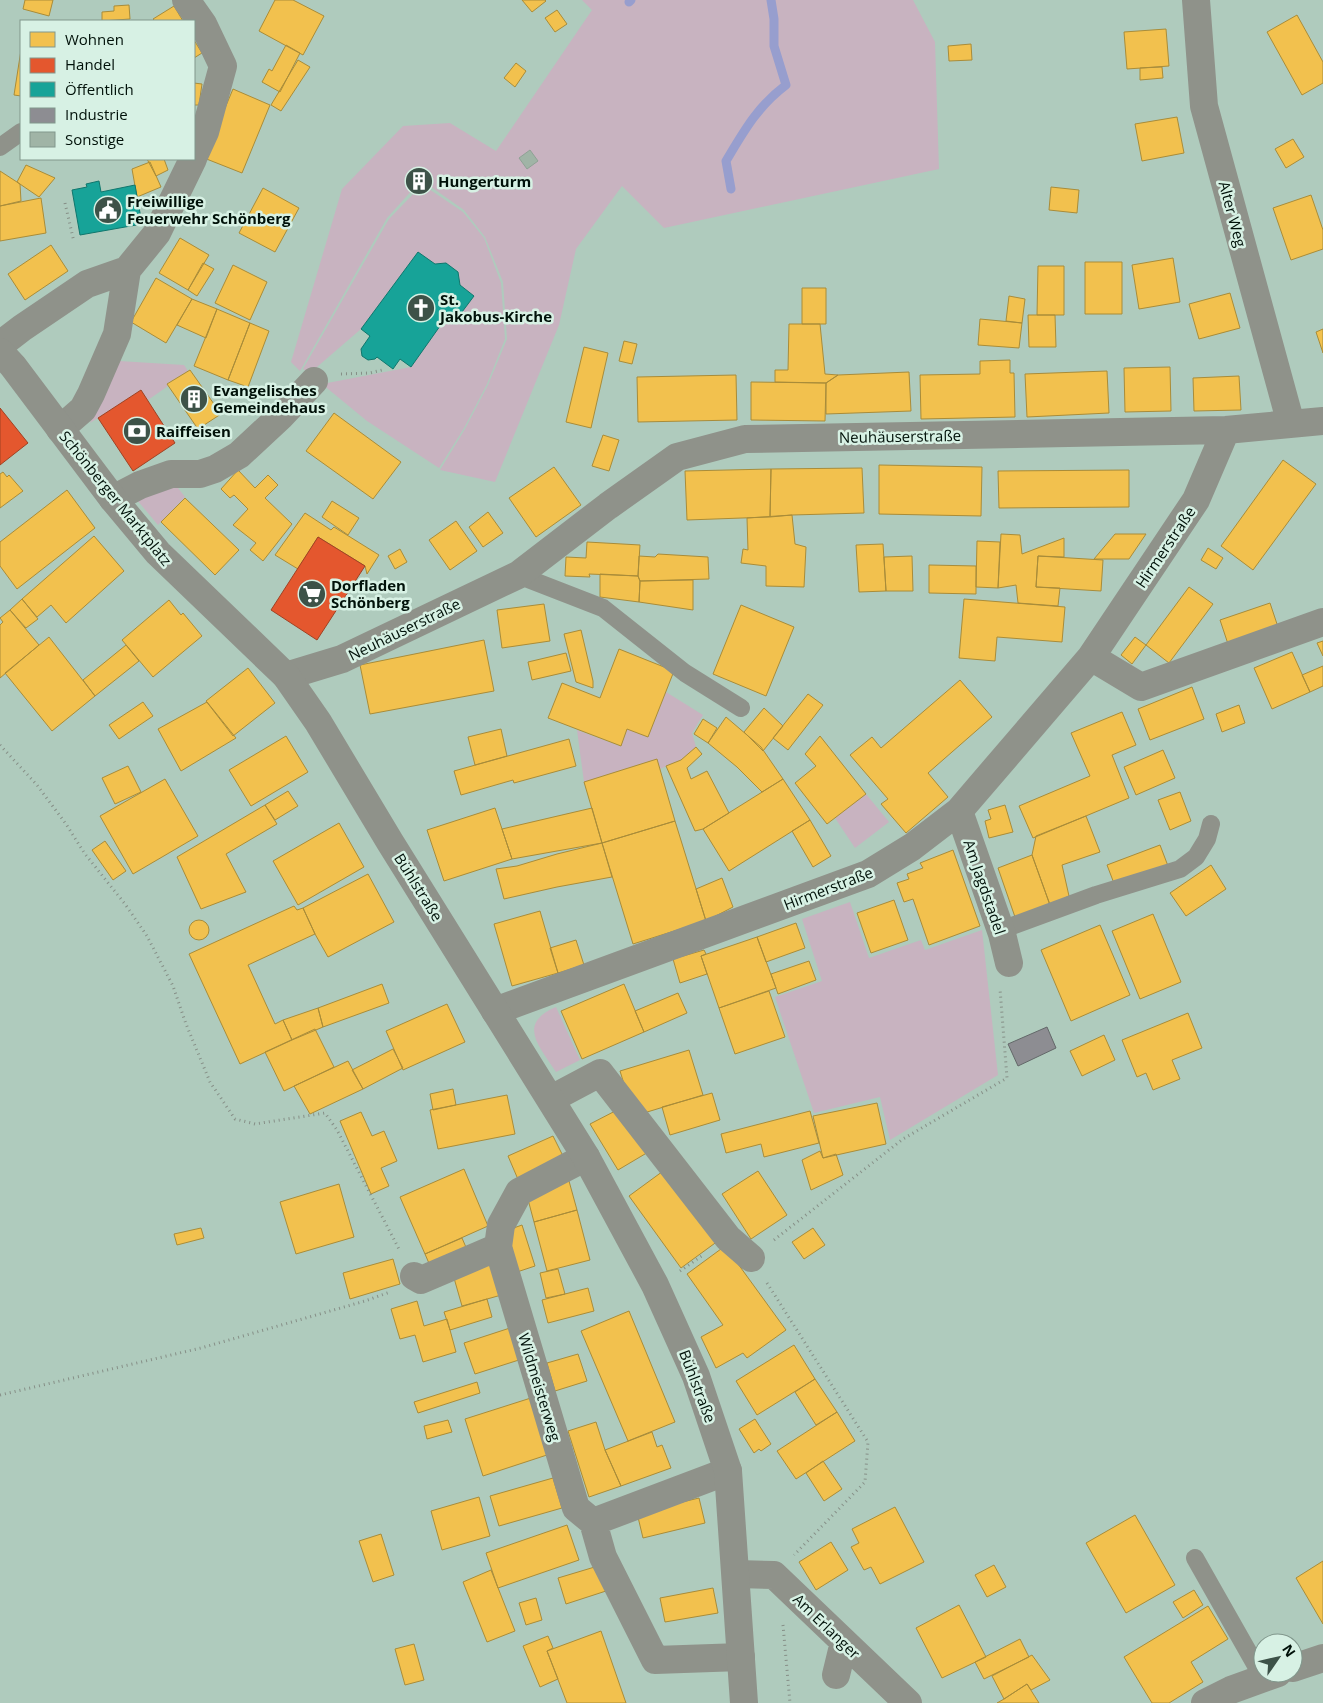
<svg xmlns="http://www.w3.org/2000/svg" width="1323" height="1703" viewBox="0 0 1323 1703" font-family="'Open Sans',sans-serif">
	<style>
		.green { fill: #c8b3c0 }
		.homes { fill: #f2c14e; stroke: #a98c39 }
		.shops { fill: #e4572e; stroke: #a04223 }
		.public { fill: #17a398; stroke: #10776d }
		.industry { fill: #8d8d92; stroke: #636869 }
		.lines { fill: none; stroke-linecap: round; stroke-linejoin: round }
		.stream { stroke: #979ece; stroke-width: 9 }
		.building { fill: #a0b4a6; stroke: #8fa295 }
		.path { stroke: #868f87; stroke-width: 3; stroke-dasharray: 1 4; stroke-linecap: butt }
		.service { stroke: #8f928a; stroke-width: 18 }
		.minor { stroke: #8f928a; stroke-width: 28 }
		.tertiary { stroke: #8f928a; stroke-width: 28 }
		.labels { text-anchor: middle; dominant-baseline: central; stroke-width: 5; stroke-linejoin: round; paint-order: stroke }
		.poi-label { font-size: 15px; font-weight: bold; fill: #001109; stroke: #d7f1e4; text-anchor: start }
		.street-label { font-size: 15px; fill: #001109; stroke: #d7f1e4 }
	</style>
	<rect width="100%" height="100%" fill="#afcbbd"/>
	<!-- green -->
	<path class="green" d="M582 0H913L935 42 939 169 664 228 622 186 576 249 559 325 495 482 440 470 465 429 488 385 507 339 503 282 485 237 464 210 427 184 426 176 422 172 415 173 410 180 411 185 414 188 387 218 300 371 291 362 342 189 403 126 450 123 496 151 592 10Z
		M426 187 463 212 484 238 501 283 505 339 487 384 464 428 439 468 367 421 322 384 411 367 445 319 453 324 474 296 460 285 458 271 446 264H435L418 252 361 329 310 373 303 369 389 219 417 190 423 189Z
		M119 361 184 365 188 371 167 384 168 386 148 400 141 390 90 423Z
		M172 485 178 488 185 497 158 525 137 500Z
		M666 692 703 715 692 733 696 747 681 760 660 769 657 759 584 782 577 730 620 746 627 729 648 737Z
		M866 794 889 822 855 848 835 818Z
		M850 902 869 958 921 940 925 950 982 930 998 1075 890 1140 880 1097 814 1113 775 997 822 981 802 919Z
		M556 1007 580 1060 556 1072C540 1047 516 1024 556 1007Z"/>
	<!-- homes -->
	<path class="homes" d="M25 0H53L49 16 23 9Z
		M275 0H293L324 16 303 55 259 31Z
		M522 0H545L546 1 532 12Z
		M129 5 130 19 102 21V12L114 11V6Z
		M174 6 183 21H155L153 19Z
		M557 10 567 24 555 32 545 18Z
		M1297 15 1323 62V83L1302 95 1267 32Z
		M1166 29 1169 66 1127 69 1124 32Z
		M194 40 202 53 194 58Z
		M971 44 972 60 949 61 948 46Z
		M286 45 300 53 280 92 262 82 269 69 272 71Z
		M21 50V96L14 95Z
		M298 60 310 67 281 111 271 105Z
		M516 63 526 71 515 87 504 78Z
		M1162 67 1163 78 1140 80V68Z
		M194 83 202 84 199 105H194Z
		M233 89 270 105 242 173 204 158Z
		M1177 117 1184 153 1142 161 1135 124Z
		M1293 139 1304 157 1286 168 1275 149Z
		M147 159H164L168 170 156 176Z
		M150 162 161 187 137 197 132 169Z
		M26 165 55 178 39 197 17 182Z
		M0 171 20 184 21 201 0 206Z
		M410 181a9 9 0 1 1 18 0a9 9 0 1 1-18 0Z
		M1051 187 1079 190 1077 213 1049 210Z
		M263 188 299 208 275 252 239 233Z
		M1311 195 1323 230V249L1291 260 1273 208Z
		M41 198 46 233 0 241V206Z
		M180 238 209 255 188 290 159 273Z
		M51 245 68 271 25 300 8 274Z
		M1173 258 1180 302 1139 309 1132 265Z
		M1085 262H1122V314H1085Z
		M203 263 214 269 197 296 188 290Z
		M233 265 267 282 250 320 215 303Z
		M1038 266H1064V315H1037Z
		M156 278 192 299 166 343 131 322Z
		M802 288H826V324H802Z
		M1230 293 1240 328 1199 339 1189 304Z
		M1009 296 1025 299 1022 323 1006 321Z
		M192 299 217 309 206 338 177 325Z
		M217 309 250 323 228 380 194 366Z
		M1028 315H1055L1056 347H1029Z
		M980 319 1022 323 1019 348 978 345Z
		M250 323 269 331 248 387 228 380Z
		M789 324H820L825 374 838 375 826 383 775 382V370H788Z
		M1323 329V353L1316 332Z
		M624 341 637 344 632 364 619 361Z
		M584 347 608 353 591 428 566 422Z
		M1010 360V373H1014L1015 417 921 419 920 375 980 374V361Z
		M1170 367 1171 411 1125 412 1124 368Z
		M190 370 221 414 198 429 167 384Z
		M1107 371 1109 413 1027 417 1025 374Z
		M909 372 911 411 826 414V383L838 375Z
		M736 375 737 420 638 422 637 377Z
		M1239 376 1241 410 1194 411 1193 378Z
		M751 382 826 383 825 421 751 420Z
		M334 413 401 462 373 499 306 451Z
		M603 435 619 440 609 471 592 466Z
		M1283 460 1316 484 1253 570 1221 546Z
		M879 465 982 467 981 516 879 514Z
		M554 467 581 505 536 537 509 498Z
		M862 468 864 513 792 515 770 517 771 469Z
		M771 469 770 517 687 520 685 471Z
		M238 470 255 488 268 475 278 485 265 498 292 524 263 561 250 550 256 543 233 525 248 509 234 495 230 498 221 489Z
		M1129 470V507L999 508 998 471Z
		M3 472 7 477 9 475 23 491 0 508V474Z
		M67 490 95 528 17 589 0 566V542Z
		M185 498 239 550 215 575 161 522Z
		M332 501 359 518 348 535 322 517Z
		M488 512 503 533 483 547 469 527Z
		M305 513 331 530 334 527 379 555 367 574 365 566 318 537 298 569 275 555Z
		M792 515 795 544 806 547 804 587 766 586V566L741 563 743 549 748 550 747 518Z
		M456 521 477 551 450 570 429 540Z
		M1001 534 1020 535 1022 554 1064 538V557L1038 556 1036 587 1060 588 1058 606 1018 603 1016 585 998 588Z
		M1115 534H1146L1129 559H1094Z
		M94 536 124 571 66 623 51 605 37 617 22 599Z
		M977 541 1000 542 998 588 976 587Z
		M587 542 640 545 638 576 589 574 590 577 565 576 566 557 586 558Z
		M883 544 886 591 859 592 856 545Z
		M1208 548 1223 558 1216 569 1201 560Z
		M400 549 407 562 395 569 388 556Z
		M658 554 708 557 709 579 640 581 638 576 639 556 655 557Z
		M912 556 913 591H886L884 557Z
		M1038 556 1103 560 1101 591 1036 587Z
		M929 565 976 566V594L929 593Z
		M600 574 638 576 640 581 639 602 600 597Z
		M693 580V610L639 602 640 581Z
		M1189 587 1213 604 1169 663 1146 645Z
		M22 599 38 619 26 628 10 610Z
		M964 599 1065 607 1062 642 997 637 995 661 959 658Z
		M169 600 181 615 183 613 202 636 153 677 122 640Z
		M1270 603 1279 630 1229 647 1220 620Z
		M544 604 550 641 502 648 497 610Z
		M741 605 794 627 766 696 713 674Z
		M10 610 39 645 0 678V625L3 622 0 618Z
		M581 630 593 681V688L576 682 564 634Z
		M49 637 95 696 52 731 5 673Z
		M1135 637 1146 645 1132 664 1121 655Z
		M484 640 494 691 370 714 360 665Z
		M1323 641V656L1317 643Z
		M126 645 139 661 95 696 83 680Z
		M619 649 674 671 648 737 627 729 621 746 548 718 562 683 600 698Z
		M1292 652 1310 692 1272 709 1254 668Z
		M566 653 571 671 532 680 528 662Z
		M1323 666V686L1310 692 1302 675Z
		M248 668 275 703 233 736 206 701Z
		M960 680 992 717 928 773 948 797 906 833 881 804 888 799 850 755 872 737 881 748Z
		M1192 687 1204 719 1150 740 1138 709Z
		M808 694 823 705 788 750 773 738Z
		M143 702 153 716 119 739 109 725Z
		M207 702 236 738 181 771 158 729Z
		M1239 705 1245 723 1222 732 1216 714Z
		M764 708 783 726 763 751 744 732Z
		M1122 712 1136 745 1112 755 1129 798 1033 838 1019 806 1090 776 1071 733Z
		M726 717 761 747 783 779 762 792 737 767 708 743Z
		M703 719 717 728 708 743 694 734Z
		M501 729 507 756 475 765 468 737Z
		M286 736 308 772 251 806 229 770Z
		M820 736 866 794 827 824 795 783 816 766 805 754Z
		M569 739 576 766 514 783 513 780 461 795 454 771Z
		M696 747 702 754 687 768 691 779 707 771 729 813 703 829 695 831 666 766 681 760Z
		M1163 750 1175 778 1136 795 1124 767Z
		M657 759 675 821 602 843 584 782Z
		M128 766 141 792 115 804 102 778Z
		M165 779 198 836 133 874 100 816Z
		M783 779 810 820 729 871 703 829Z
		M288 791 298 806 275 820 265 805Z
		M1180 792 1191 821 1170 830 1158 800Z
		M265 805 277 824 226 854 246 892 201 909 177 857Z
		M1005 805 1013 832 989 838 985 821 991 819 988 810Z
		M495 808 512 859 444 881 427 830Z
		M592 808 602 843 512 859 502 829Z
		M1086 816 1100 852 1062 865 1069 896 1050 905 1032 855 1036 836Z
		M810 820 831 856 813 867 792 831Z
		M675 821 706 921 633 944 602 843Z
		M339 823 364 867 298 905 273 861Z
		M105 841 126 871 113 880 92 850Z
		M602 843 612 877 557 887 504 899 496 869 517 866 557 854Z
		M1160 845 1168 866 1115 886 1107 865Z
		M953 850 980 926 929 945 913 899 904 902 897 883 909 879 907 874 923 868 920 863Z
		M1032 855 1050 905 1015 917 998 868Z
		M1211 865 1226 889 1186 916 1170 893Z
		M368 874 394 922 328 957 315 934 303 908Z
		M722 878 733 907 706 921 696 889Z
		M894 900 908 940 871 953 857 913Z
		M294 906 297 910 303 908 315 934 248 965 275 1024 283 1020 292 1040 240 1064 189 954Z
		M540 911 558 973 512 986 494 924Z
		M1153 914 1181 982 1140 999 1112 931Z
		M189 930a10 10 0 1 1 20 0a10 10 0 1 1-20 0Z
		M796 923 805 948 766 962 757 937Z
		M1100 925 1130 995 1071 1021 1041 950Z
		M757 937 776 988 719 1008 701 956Z
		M576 940 584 965 558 973 550 948Z
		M704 950 706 954 701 956 707 974 680 983 673 959Z
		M809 961 816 980 778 994 771 974Z
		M382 984 389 1003 323 1027 318 1008Z
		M624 984 644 1032 582 1059 561 1011Z
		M769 991 785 1037 735 1054 719 1008Z
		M678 993 687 1013 644 1032 635 1011Z
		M447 1004 465 1042 403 1070 386 1031Z
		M318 1008 323 1027 292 1040 283 1020Z
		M1188 1013 1202 1048 1172 1060 1180 1079 1153 1090 1146 1073 1137 1077 1122 1040Z
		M315 1029 334 1067 284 1091 265 1052Z
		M1104 1035 1115 1060 1082 1076 1070 1051Z
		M393 1049 403 1068 363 1089 352 1070Z
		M689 1050 703 1095 634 1116 620 1071Z
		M348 1061 363 1089 310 1114 294 1086Z
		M453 1089 456 1105 433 1110 430 1094Z
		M712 1093 720 1120 670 1135 662 1107Z
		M507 1095 515 1134 438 1149 430 1110Z
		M877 1103 886 1144 823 1158 813 1116Z
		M621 1108 650 1151 618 1170 590 1124Z
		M810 1111 819 1143 764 1157 761 1144 726 1153 721 1134Z
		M361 1112 372 1136 384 1131 397 1161 381 1168 389 1186 371 1194 340 1121Z
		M553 1136 563 1156 520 1184 508 1156Z
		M820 1151 823 1158 836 1154 843 1175 811 1190 802 1160Z
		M670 1166 722 1238 681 1268 629 1196Z
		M464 1169 488 1226 425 1254 400 1197Z
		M758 1171 787 1215 751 1239 722 1194Z
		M569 1181 577 1210 534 1222 526 1192Z
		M339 1184 354 1237 296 1254 280 1202Z
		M577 1210 590 1260 547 1271 534 1222Z
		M522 1225 535 1266 517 1272 508 1230Z
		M201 1228 204 1238 177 1245 174 1234Z
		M813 1228 825 1245 804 1259 792 1242Z
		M462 1238 468 1252 431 1268 425 1254Z
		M725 1246 786 1330 747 1358 743 1353 716 1368 701 1337 723 1325 687 1274Z
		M494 1258 505 1294 462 1306 452 1271Z
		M393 1259 400 1284 350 1299 343 1273Z
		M558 1269 565 1294 546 1298 540 1273Z
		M588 1288 594 1311 548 1323 542 1300Z
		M487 1299 492 1317 450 1330 444 1312Z
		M417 1301 424 1326 447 1319 456 1352 423 1362 415 1335 400 1339 391 1309Z
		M629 1311 675 1422 628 1441 581 1331Z
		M513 1327 522 1359 475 1374 464 1343Z
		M794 1345 815 1379 757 1415 736 1381Z
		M578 1354 587 1381 555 1391 547 1363Z
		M815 1379 837 1412 816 1425 795 1392Z
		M477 1382 480 1393 418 1413 414 1402Z
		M534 1397 553 1453 483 1476 465 1419Z
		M837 1412 855 1441 796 1479 777 1451Z
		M755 1419 771 1444 761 1451 759 1449 754 1453 739 1429Z
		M448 1420 452 1432 427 1439 424 1426Z
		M596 1422 605 1450 621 1486 589 1497 568 1431Z
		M652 1432 657 1447 662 1445 671 1468 621 1486 605 1450Z
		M823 1461 842 1489 824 1501 806 1473Z
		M553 1478 562 1508 499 1526 490 1496Z
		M479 1497 490 1536 442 1550 431 1511Z
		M699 1498 705 1523 643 1538 637 1513Z
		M895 1507 924 1562 880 1584 871 1567 864 1570 851 1547 859 1543 852 1529Z
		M1135 1515 1175 1585 1126 1613 1086 1543Z
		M567 1525 579 1560 498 1588 486 1553Z
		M381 1534 394 1575 373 1582 359 1541Z
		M831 1542 848 1570 816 1590 799 1562Z
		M1323 1561V1624L1296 1578Z
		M994 1565 1006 1587 987 1597 975 1575Z
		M598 1566 606 1591 566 1604 558 1578Z
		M491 1570 515 1631 487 1642 463 1582Z
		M713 1588 718 1613 665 1622 660 1598Z
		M1194 1590 1203 1605 1183 1618 1173 1602Z
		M536 1598 542 1620 526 1625 519 1603Z
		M959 1605 986 1657 942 1678 916 1628Z
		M1208 1606 1228 1639 1191 1662 1203 1682 1169 1703H1152L1124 1657Z
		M601 1631 626 1703H567L547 1651Z
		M548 1636 553 1648 547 1651 558 1679 540 1687 523 1646Z
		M1020 1639 1029 1657 984 1679 975 1662Z
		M414 1644 424 1680 405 1685 395 1649Z
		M1032 1655 1050 1680 1031 1690 1027 1684 1004 1699 992 1676Z
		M1027 1684 1039 1703H997L1004 1699Z"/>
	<!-- shops -->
	<path class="shops" d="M141 390 175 443 133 471 98 418Z
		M0 408 28 443 0 465Z
		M318 537 365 566 317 640 271 610Z"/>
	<!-- public -->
	<path class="public" d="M99 181 101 192 135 185 142 224 80 235 72 190 87 187 86 184Z
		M418 252 435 264 446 263 458 272 460 285 474 296 453 324 445 319 411 367 400 359 393 369 377 357 375 359 368 360 362 356 361 349 370 336 361 329Z"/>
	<!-- industry -->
	<path class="industry" d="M1047 1027 1056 1048 1018 1066 1008 1044Z"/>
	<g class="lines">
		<!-- stream -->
		<path class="stream" d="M629 2 631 0
			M731 189 726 161C744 131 757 107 786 85L774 46V19L771 0"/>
	</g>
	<!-- building -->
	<path class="building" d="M530 150 538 161 527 169 519 158Z"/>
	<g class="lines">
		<!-- path -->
		<path class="path" d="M65 203 74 242
			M341 374 370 373 382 370
			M0 745 37 785 66 824 85 854 125 904 147 936 173 986 186 1024 210 1082 235 1119 255 1124 325 1113 337 1130 400 1251
			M774 1240 903 1139 1007 1078 1000 989
			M680 1271 703 1255
			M767 1283 868 1442 865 1482 794 1555
			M0 1395 201 1348 365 1301 390 1292
			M783 1625 790 1703"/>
		<!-- service -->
		<path class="service" d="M0 147 21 132
			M518 575 603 608 685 673 741 708
			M1001 930 1096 895 1180 869 1196 857 1207 839 1211 824
			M1195 1558 1263 1678"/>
		<!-- minor -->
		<path class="minor" d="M186 0 203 24 223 66 205 132 194 156
			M1196 0 1204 106 1291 424
			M0 345 22 328 87 284 127 270
			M60 429 83 409 91 394 117 334 127 270 157 233 193 159
			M113 499 140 485 171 474H200L215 469 239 455 281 416 314 381
			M1091 657 1141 687 1323 622
			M286 676 342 659 518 575 608 506 677 457 745 439 1226 430 1323 421
			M959 811 1002 934 1009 963
			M495 1011 868 874 912 847 959 811 1091 657 1196 500 1226 430
			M551 1099 600 1073 728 1238 751 1258
			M498 1247 576 1508 593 1522 728 1471
			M414 1276 421 1280 498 1247 501 1225 519 1192 586 1157
			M593 1522 603 1557 655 1660 741 1657
			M736 1574 774 1575 908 1703
			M1293 1668 1323 1658
			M836 1675 844 1642
			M1205 1703 1231 1690 1278 1673"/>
		<!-- tertiary -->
		<path class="tertiary" d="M0 352 13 366 113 499 158 553 286 676 318 722 390 842 586 1157 655 1285 696 1376 728 1471 744 1703"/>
	</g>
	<!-- icons -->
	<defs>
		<symbol id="building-disc" viewBox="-11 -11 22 22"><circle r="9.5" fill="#3d5248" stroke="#d7f1e4"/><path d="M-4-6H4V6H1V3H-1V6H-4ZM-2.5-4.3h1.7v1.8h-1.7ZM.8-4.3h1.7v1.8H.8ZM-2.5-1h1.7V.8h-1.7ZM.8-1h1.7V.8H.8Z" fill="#fff"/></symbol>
		<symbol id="civic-disc" viewBox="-11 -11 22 22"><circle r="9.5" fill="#3d5248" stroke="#d7f1e4"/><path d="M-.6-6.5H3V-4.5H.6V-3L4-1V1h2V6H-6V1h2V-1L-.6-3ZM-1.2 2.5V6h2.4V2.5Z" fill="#fff"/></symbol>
		<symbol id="church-disc" viewBox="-11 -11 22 22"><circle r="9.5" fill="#3d5248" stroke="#d7f1e4"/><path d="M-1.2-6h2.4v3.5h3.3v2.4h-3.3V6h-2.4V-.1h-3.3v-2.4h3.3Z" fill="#fff"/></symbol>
		<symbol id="bank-disc" viewBox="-11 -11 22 22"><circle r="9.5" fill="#3d5248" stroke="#d7f1e4"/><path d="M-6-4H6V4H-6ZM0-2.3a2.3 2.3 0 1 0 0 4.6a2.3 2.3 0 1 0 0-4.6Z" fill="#fff"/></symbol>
		<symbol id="supermarket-disc" viewBox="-11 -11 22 22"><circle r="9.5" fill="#3d5248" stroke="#d7f1e4"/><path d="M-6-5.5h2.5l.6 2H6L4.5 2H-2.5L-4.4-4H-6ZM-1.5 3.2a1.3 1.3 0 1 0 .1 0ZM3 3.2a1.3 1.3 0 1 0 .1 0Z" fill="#fff"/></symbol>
	</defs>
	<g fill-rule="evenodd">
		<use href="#building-disc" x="403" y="165" width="32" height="32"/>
		<use href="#civic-disc" x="92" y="194" width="32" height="32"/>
		<use href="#church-disc" x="405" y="292" width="32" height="32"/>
		<use href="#building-disc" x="178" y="383" width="32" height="32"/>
		<use href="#bank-disc" x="121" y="415" width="32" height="32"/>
		<use href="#supermarket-disc" x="296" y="578" width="32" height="32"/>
	</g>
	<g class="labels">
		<!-- poi labels -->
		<g class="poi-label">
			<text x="438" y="181">Hungerturm</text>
			<text x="127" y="201">Freiwillige<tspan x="127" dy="17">Feuerwehr Schönberg</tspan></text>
			<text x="440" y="299">St.<tspan x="440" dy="17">Jakobus-Kirche</tspan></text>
			<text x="213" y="390">Evangelisches<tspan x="213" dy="17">Gemeindehaus</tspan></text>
			<text x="156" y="431">Raiffeisen</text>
			<text x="331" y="585">Dorfladen<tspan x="331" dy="17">Schönberg</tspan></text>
		</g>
		<!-- street labels -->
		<g class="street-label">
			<text transform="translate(1233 214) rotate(75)">Alter Weg</text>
			<text transform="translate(900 436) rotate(-1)">Neuhäuserstraße</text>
			<text transform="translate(116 498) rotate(51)">Schönberger Marktplatz</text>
			<text transform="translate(1165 547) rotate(-56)">Hirmerstraße</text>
			<text transform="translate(404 629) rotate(-26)">Neuhäuserstraße</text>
			<text transform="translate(419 887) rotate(58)">Bühlstraße</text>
			<text transform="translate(985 887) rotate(71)">Am Jagdstadel</text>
			<text transform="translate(828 888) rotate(-21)">Hirmerstraße</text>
			<text transform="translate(698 1386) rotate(69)">Bühlstraße</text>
			<text transform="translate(540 1387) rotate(73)">Wildmeisterweg</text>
			<text transform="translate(827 1626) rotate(44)">Am Erlanger</text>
		</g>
	</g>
	<!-- legend -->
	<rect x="20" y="20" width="175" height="140" fill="#d7f1e4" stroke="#81978c"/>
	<rect x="30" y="32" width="25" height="15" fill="#f2c14e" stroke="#81978c"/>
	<text x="65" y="45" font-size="15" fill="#001109">Wohnen</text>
	<rect x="30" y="58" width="25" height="15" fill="#e4572e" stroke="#81978c"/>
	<text x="65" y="70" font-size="15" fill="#001109">Handel</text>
	<rect x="30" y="82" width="25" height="15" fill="#17a398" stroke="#81978c"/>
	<text x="65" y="95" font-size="15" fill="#001109">Öffentlich</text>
	<rect x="30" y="108" width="25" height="15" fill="#8d8d92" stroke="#81978c"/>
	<text x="65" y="120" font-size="15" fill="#001109">Industrie</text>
	<rect x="30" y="132" width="25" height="15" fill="#a0b4a6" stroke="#81978c"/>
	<text x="65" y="145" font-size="15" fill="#001109">Sonstige</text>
	<!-- north arrow -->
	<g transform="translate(1278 1658) rotate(56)"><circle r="24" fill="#d7f1e4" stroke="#81978c"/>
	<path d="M0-4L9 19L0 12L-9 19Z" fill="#3d5248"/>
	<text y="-8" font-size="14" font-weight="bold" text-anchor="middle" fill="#001109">N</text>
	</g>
</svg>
